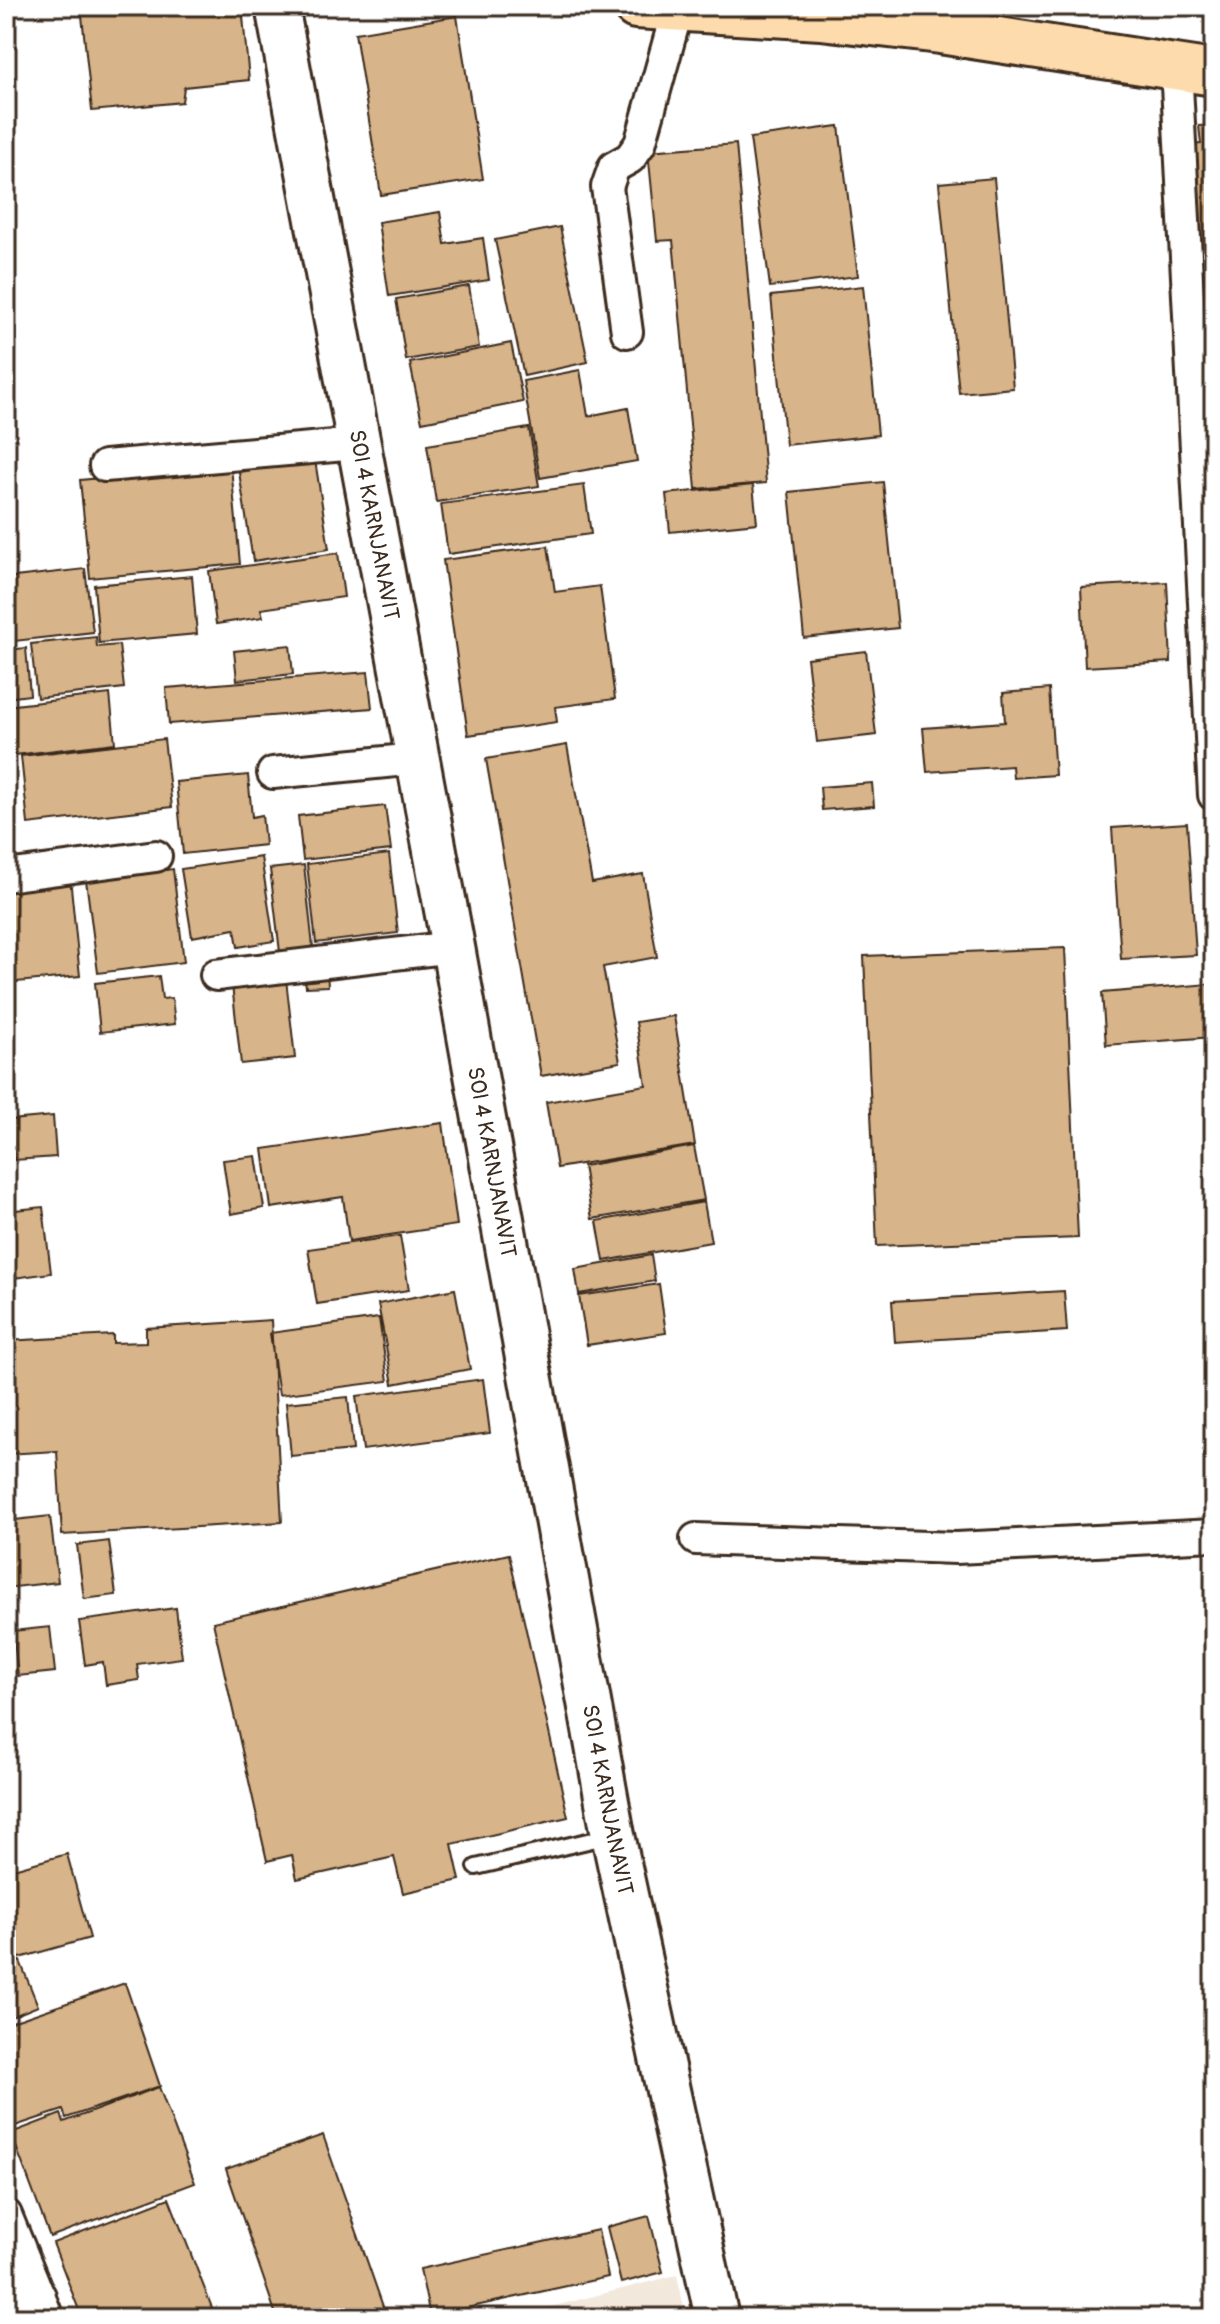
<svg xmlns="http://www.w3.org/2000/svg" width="1220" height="2324" viewBox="0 0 1220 2324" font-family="Pangolin,sans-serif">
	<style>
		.built { fill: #f3e8dc }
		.building { fill: #d7b489; stroke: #3b2a1e; stroke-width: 2 }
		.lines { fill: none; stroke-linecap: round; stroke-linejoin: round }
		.lane-casing { stroke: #3b2a1e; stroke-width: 20 }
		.street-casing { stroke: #3b2a1e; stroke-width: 36 }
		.secondary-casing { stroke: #3b2a1e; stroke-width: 48 }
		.primary-casing { stroke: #3b2a1e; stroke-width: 50 }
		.lane { stroke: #fff; stroke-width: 14 }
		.street { stroke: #fff; stroke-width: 30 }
		.secondary { stroke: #fff; stroke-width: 42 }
		.primary { stroke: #fedbac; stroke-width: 44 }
		.labels { text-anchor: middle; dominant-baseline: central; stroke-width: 6; stroke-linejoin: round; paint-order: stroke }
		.street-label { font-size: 22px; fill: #3b2a1e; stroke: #fff }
	</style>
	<rect width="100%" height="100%" fill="#fff"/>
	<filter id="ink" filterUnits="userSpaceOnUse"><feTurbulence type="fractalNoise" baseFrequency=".0125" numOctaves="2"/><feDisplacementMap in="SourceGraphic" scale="16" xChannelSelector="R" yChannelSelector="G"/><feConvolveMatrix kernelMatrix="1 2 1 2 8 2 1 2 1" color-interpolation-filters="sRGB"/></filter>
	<g filter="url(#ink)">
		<!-- built -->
		<path class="built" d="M677 2275 686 2318H507Z"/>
		<!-- building -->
		<path class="building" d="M81 6H242L249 80 184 87 182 102 92 111Z
			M457 16 483 179 381 195 355 33Z
			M1214 125V347H1204L1191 145 1201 144 1199 126Z
			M839 126 858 276 770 287 750 138Z
			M736 144 766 483 696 489 673 240 657 241 648 151Z
			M994 178 1013 388 959 393 939 183Z
			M440 212 445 244 483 238 489 280 389 296 378 222Z
			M560 227 588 362 524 376 495 240Z
			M469 286 479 347 406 360 396 299Z
			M863 286 878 435 786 445 771 296Z
			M511 343 523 402 422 422 410 363Z
			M580 370 588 416 628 408 637 461 540 478 523 381Z
			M529 428 539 486 436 502 427 445Z
			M315 460 329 549 253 561 239 472Z
			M231 466 240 564 90 578 80 480Z
			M883 482 898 628 804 638 789 492Z
			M584 485 591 534 448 554 441 504Z
			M753 485 757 523 670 532 666 494Z
			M548 546 555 592 600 586 615 699 555 707 557 722 468 735 443 560Z
			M338 553 344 597 261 609 263 617 216 624 209 571Z
			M85 569 93 632 6 642V578Z
			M192 576 197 634 99 643 94 585Z
			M1167 582 1171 662 1085 667 1081 587Z
			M96 637 97 647 119 645 124 688 37 698 31 644Z
			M290 645 293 674 237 680 234 651Z
			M26 648 30 695 6 698V650Z
			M866 651 876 735 817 742 807 658Z
			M368 672 372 708 169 724 166 688Z
			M1049 689 1055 775 1013 778 1012 766 927 772 923 728 1005 722 1003 693Z
			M110 694 115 743 6 756V706Z
			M164 739 172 807 28 824 21 756Z
			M567 745 592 883 643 874 657 957 603 967 620 1062 541 1076 486 759Z
			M248 775 252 817 262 815 265 845 183 854 176 782Z
			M872 783 874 806 822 810 820 787Z
			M385 806 391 850 303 860 298 816Z
			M1187 823 1196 955 1121 959 1112 828Z
			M389 854 398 933 316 943 307 864Z
			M261 857 274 941 238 947 235 929 192 937 181 869Z
			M304 865 313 947 280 952 270 869Z
			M173 869 184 962 98 973 86 880Z
			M70 877 80 976 6 983V883Z
			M1065 948 1078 1238 877 1246 864 956Z
			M327 971 328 986 306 987 304 973Z
			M159 976 162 999 172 998 175 1024 100 1032 95 983Z
			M286 979 295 1058 241 1064 232 985Z
			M1209 984 1213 1037 1106 1045 1102 993Z
			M674 1016 695 1145 557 1168 546 1102 646 1085 636 1022Z
			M53 1116 56 1157 14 1160 11 1120Z
			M443 1123 457 1225 349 1241 343 1197 271 1208 263 1149Z
			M694 1146 704 1200 592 1219 583 1166Z
			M256 1156 264 1208 231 1214 223 1160Z
			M704 1202 711 1242 604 1261 597 1221Z
			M43 1207 51 1273 6 1279V1211Z
			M400 1236 409 1290 317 1304 308 1249Z
			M651 1255 655 1281 579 1294 575 1269Z
			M659 1284 666 1333 587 1345 579 1296Z
			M455 1289 470 1369 393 1384 378 1304Z
			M1064 1291 1067 1331 895 1342 892 1301Z
			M379 1318 388 1381 279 1395 270 1333Z
			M271 1320 282 1522 62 1535 57 1451 6 1454V1341L113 1335V1343L146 1342V1328Z
			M483 1379 490 1433 363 1450 356 1396Z
			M348 1397 353 1450 291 1456 286 1403Z
			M50 1516 58 1582 6 1588V1521Z
			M109 1541 116 1595 84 1599 77 1545Z
			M509 1554 568 1817 452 1844 460 1880 403 1893 394 1857 297 1879 292 1855 267 1861 213 1622Z
			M176 1608 182 1658 137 1664 139 1680 106 1685 103 1662 85 1665 79 1621Z
			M50 1627 55 1672 18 1676 13 1631Z
			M67 1854 90 1938 6 1962V1871Z
			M20 1961 38 2006 6 2019V1966Z
			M125 1983 160 2086 66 2118 63 2110 9 2128 6 2120V2024Z
			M159 2087 195 2183 50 2237 11 2133 61 2114 64 2122Z
			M323 2135 387 2318H277L226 2169Z
			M169 2198 216 2318H82L53 2243Z
			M649 2216 663 2272 621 2283 607 2227Z
			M598 2230 608 2277 430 2316 420 2269Z"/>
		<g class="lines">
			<defs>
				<path id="lane" d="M476 1867 609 1836"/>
				<path id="street" d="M1176 66 1214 795
					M627 332 607 187 614 167 630 158 640 144 678 8
					M105 466 357 444
					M273 773 416 759
					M6 876 156 856
					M216 975 453 947
					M696 1539 956 1548 1214 1535
					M6 2215 48 2318
					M6 2302 40 2296"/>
				<g id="secondary">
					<path id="s1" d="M277 6 453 947 613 1835 717 2318"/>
				</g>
				<path id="primary" d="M636 6 821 17 940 31 1214 73"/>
			</defs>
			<!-- lane casing -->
			<use href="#lane" class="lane-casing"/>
			<!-- street casing -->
			<use href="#street" class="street-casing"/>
			<!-- secondary casing -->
			<use href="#secondary" class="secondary-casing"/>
			<!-- primary casing -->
			<use href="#primary" class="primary-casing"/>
			<!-- lane -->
			<use href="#lane" class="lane"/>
			<!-- street -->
			<use href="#street" class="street"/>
			<!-- secondary -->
			<use href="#secondary" class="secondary"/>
			<!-- primary -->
			<use href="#primary" class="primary"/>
		</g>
	</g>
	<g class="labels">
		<!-- street labels -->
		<g class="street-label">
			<text stroke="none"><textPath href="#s1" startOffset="528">SOI 4 KARNJANAVIT</textPath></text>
			<text stroke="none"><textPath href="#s1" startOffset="1176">SOI 4 KARNJANAVIT</textPath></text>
			<text stroke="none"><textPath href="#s1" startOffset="1824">SOI 4 KARNJANAVIT</textPath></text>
		</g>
	</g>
	<!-- margin -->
	<rect width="1220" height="2324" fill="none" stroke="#fff" stroke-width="32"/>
	<rect x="16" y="16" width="1188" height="2292" fill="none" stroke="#3b2a1e" stroke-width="3" filter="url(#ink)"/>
</svg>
